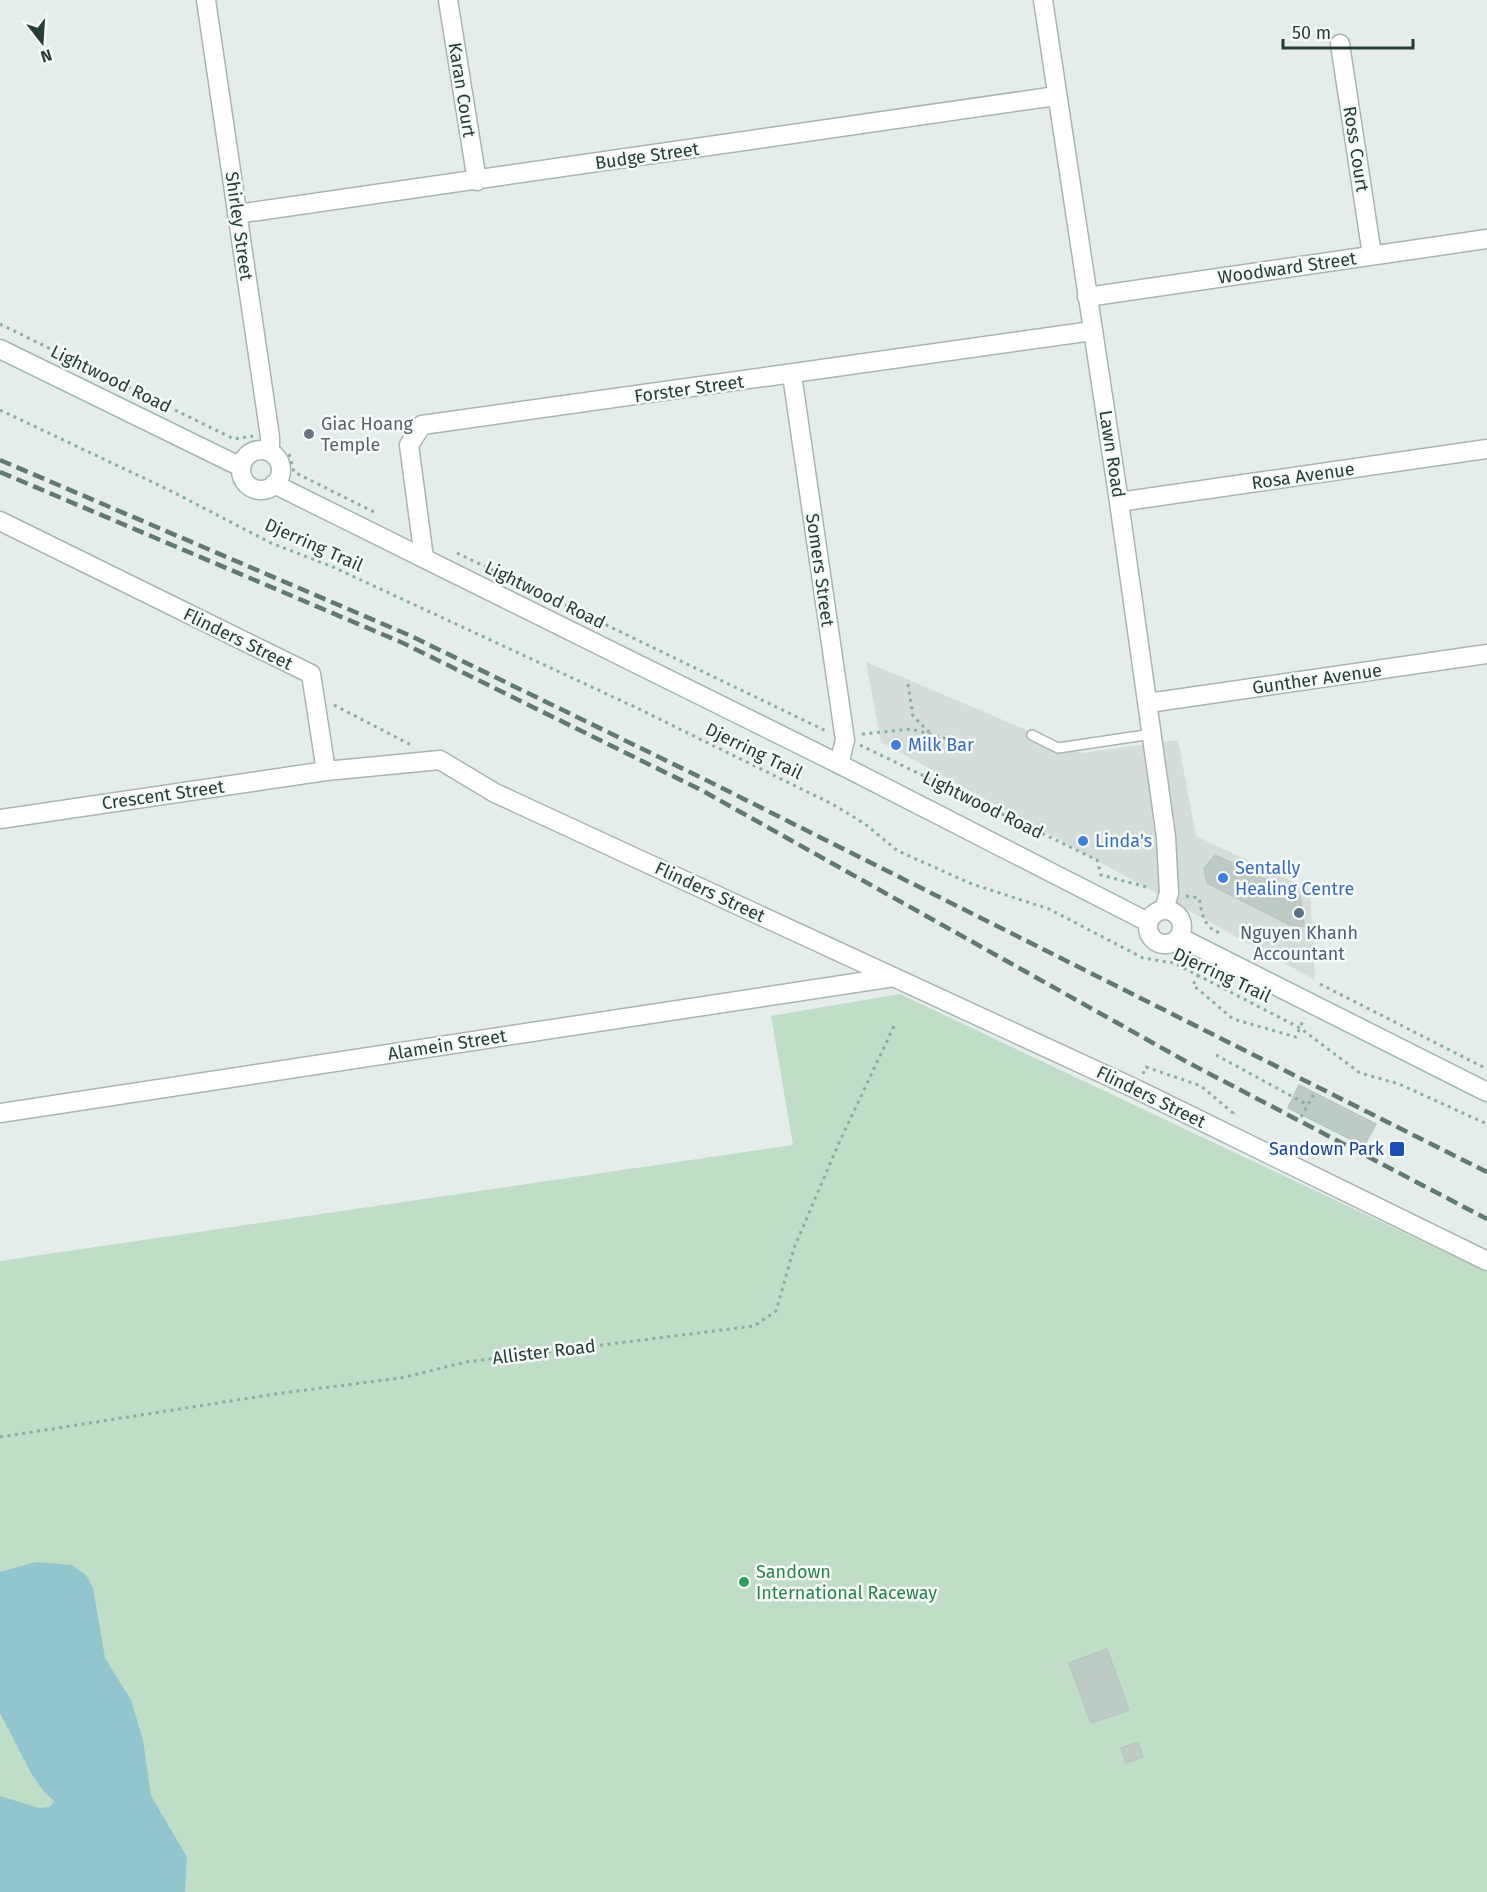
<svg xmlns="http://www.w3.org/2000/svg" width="1487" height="1892" viewBox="0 0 1487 1892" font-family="'Fira Sans',sans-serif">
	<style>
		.built { fill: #d4ddd9 }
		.green { fill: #c0ddc7 }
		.water { fill: #92c6ce }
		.building { fill: #becbc5; stroke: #b8c7c0; stroke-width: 1.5 }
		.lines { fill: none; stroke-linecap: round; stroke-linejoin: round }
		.lane-casing { stroke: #a8b5b1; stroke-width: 12 }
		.street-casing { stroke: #a8b5b1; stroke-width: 21 }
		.secondary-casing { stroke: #a4b8b1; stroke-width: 21 }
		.path { stroke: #88afa2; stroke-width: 3; stroke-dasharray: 3 4.5; stroke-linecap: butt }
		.lane { stroke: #fff; stroke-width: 9 }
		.street { stroke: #fff; stroke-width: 18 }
		.secondary { stroke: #fff; stroke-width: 18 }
		.rail { stroke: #607972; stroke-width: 4.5; stroke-dasharray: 12 6; stroke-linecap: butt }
		.worship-dot { fill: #6b7280; stroke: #f6faf8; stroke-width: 2 }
		.shop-dot { fill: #3f7fe0; stroke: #f6faf8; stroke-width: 2 }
		.service-dot { fill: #5c6f8a; stroke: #f6faf8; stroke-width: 2 }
		.transit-dot { fill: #1a4fb4; stroke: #f6faf8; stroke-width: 2 }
		.leisure-dot { fill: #2e9e5b; stroke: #f6faf8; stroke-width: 2 }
		.labels { text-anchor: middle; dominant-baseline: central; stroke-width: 5; stroke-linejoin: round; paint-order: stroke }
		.street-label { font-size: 18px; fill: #253e37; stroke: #f6faf8 }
		.worship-label { font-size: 18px; fill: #5b616d; stroke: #f6faf8; text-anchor: start }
		.shop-label { font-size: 18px; fill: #366cbe; stroke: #f6faf8; text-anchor: start }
		.service-label { font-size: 18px; fill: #4e5e75; stroke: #f6faf8 }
		.transit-label { font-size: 18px; fill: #164399; stroke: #f6faf8; text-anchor: end }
		.leisure-label { font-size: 18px; fill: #27864d; stroke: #f6faf8; text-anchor: start }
	</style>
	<rect width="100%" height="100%" fill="#e5edea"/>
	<!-- built -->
	<path class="built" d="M866 662 1081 753 1178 740 1196 836 1310 890 1315 980 881 742Z"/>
	<!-- green -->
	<path class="green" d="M900 994 1487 1272V1892H0V1261L793 1145 771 1016Z"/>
	<!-- water -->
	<path class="water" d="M36 1562 72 1565 86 1575 93 1588 105 1658 131 1700 143 1740 151 1796 187 1857 185 1892H0V1796L39 1808 50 1807 54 1801 44 1792 31 1773 0 1713V1572Z"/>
	<!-- building -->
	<path class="building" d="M1215 855 1300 896 1304 926 1294 927 1207 883 1204 869Z
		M1299 1085 1376 1124 1364 1146 1288 1108Z
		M1107 1649 1129 1710 1091 1723 1069 1663Z
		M1138 1742 1143 1757 1126 1763 1121 1748Z"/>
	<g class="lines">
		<defs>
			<path id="lane" d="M1032 735 1058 748 1152 734"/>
			<path id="street" d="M206 0 270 437V452
				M448 0 477 181
				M1043 0 1119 502 1166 837 1169 893 1164 909
				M1340 44 1372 255
				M237 214 1056 96
				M1087 297 1487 239
				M792 375 845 740 839 764
				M1119 502 1487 449
				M0 521 311 674 326 771 440 760 495 793 1136 1089 1487 1261
				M424 558 409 445 422 425 1092 331
				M1148 703 1487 654
				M0 819 326 771
				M0 1113 894 977"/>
			<path id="secondary" d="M0 349 241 467
				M241 470a20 20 0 1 1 40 0a20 20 0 1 1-40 0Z
				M274 484 839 764 1148 922
				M1148 927a17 17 0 1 1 34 0a17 17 0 1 1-34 0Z
				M1179 937 1487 1092"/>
		</defs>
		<!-- lane casing -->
		<use href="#lane" class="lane-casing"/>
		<!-- street casing -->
		<use href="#street" class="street-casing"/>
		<!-- secondary casing -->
		<use href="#secondary" class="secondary-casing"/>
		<!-- path -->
		<path class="path" d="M0 324 234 439 253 436
			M0 410 171 491 271 543 333 567 637 708 834 805 865 824 898 851 972 884 1049 909 1143 958 1174 963 1300 1028 1360 1073 1399 1084 1487 1124
			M289 454 294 472 376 513
			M457 553 826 731
			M908 684 913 716 929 732
			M334 705 411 745
			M862 734 911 729 958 742
			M860 745 1097 860 1101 875 1150 888
			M1186 896 1199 898C1202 913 1203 927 1220 933
			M1202 968 1193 985 1233 1019 1296 1037 1304 1018
			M1320 984 1487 1069
			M1216 1055 1308 1105
			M1143 1074 1146 1067 1201 1086 1233 1113 1232 1117
			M1301 1117 1315 1092
			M0 1437 282 1393 401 1378 466 1362 754 1326 776 1311 794 1248 838 1145 895 1024"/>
		<!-- lane -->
		<use href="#lane" class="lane"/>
		<!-- street -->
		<use href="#street" class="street"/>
		<!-- secondary -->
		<use href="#secondary" class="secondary"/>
		<!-- rail -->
		<path class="rail" d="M0 460 411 636 706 780 1487 1172
			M0 472 403 643 703 791 1187 1062 1487 1219"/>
	</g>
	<!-- markers -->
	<circle class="worship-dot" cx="309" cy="434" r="6"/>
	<g class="shop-dot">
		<circle cx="896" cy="745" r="6"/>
		<circle cx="1083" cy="841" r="6"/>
		<circle cx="1223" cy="878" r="6"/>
	</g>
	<circle class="service-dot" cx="1299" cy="913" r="6"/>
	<rect class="transit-dot" x="1389" y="1141" width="16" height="16" rx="3"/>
	<circle class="leisure-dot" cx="744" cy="1582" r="6"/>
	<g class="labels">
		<!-- street labels -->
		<g class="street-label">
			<text transform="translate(462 90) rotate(81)">Karan Court</text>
			<text transform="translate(1356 149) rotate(81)">Ross Court</text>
			<text transform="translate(647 156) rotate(-8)">Budge Street</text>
			<text transform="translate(239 226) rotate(82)">Shirley Street</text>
			<text transform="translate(1287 268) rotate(-8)">Woodward Street</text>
			<text transform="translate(111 379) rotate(26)">Lightwood Road</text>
			<text transform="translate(689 389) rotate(-8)">Forster Street</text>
			<text transform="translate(1112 454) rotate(81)">Lawn Road</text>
			<text transform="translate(1303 476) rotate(-8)">Rosa Avenue</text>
			<text transform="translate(314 545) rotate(24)">Djerring Trail</text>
			<text transform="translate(820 570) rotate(82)">Somers Street</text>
			<text transform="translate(545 595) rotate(26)">Lightwood Road</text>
			<text transform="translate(238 639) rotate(26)">Flinders Street</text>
			<text transform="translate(1317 679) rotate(-8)">Gunther Avenue</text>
			<text transform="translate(754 751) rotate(26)">Djerring Trail</text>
			<text transform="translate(163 795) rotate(-8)">Crescent Street</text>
			<text transform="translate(983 805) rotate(26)">Lightwood Road</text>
			<text transform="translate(710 892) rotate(25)">Flinders Street</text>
			<text transform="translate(1222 975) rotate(25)">Djerring Trail</text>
			<text transform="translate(447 1045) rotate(-9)">Alamein Street</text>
			<text transform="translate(1151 1097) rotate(26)">Flinders Street</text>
			<text transform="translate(544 1352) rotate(-7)">Allister Road</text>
		</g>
		<!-- worship labels -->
		<g class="worship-label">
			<text x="321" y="424">Giac Hoang<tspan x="321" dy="21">Temple</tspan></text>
		</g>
		<!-- shop labels -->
		<g class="shop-label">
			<text x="908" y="745">Milk Bar</text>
			<text x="1095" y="841">Linda's</text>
			<text x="1235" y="868">Sentally<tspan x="1235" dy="21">Healing Centre</tspan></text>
		</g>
		<!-- service labels -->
		<g class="service-label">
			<text x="1299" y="933">Nguyen Khanh<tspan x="1299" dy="21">Accountant</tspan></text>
		</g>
		<!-- transit labels -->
		<g class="transit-label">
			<text x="1384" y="1149">Sandown Park</text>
		</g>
		<!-- leisure labels -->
		<g class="leisure-label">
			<text x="756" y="1572">Sandown<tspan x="756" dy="21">International Raceway</tspan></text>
		</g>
	</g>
	<!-- north arrow -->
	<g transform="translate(42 42) rotate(163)" stroke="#f6faf8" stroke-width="4.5" paint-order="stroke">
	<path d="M0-4.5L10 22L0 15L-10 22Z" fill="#253e37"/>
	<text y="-9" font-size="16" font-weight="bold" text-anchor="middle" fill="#253e37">N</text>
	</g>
	<!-- scale -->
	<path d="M1283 39v9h130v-9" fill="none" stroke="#253e37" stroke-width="3"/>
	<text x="1292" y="39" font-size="18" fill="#253e37" stroke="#f6faf8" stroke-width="4.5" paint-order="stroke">50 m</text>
</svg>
